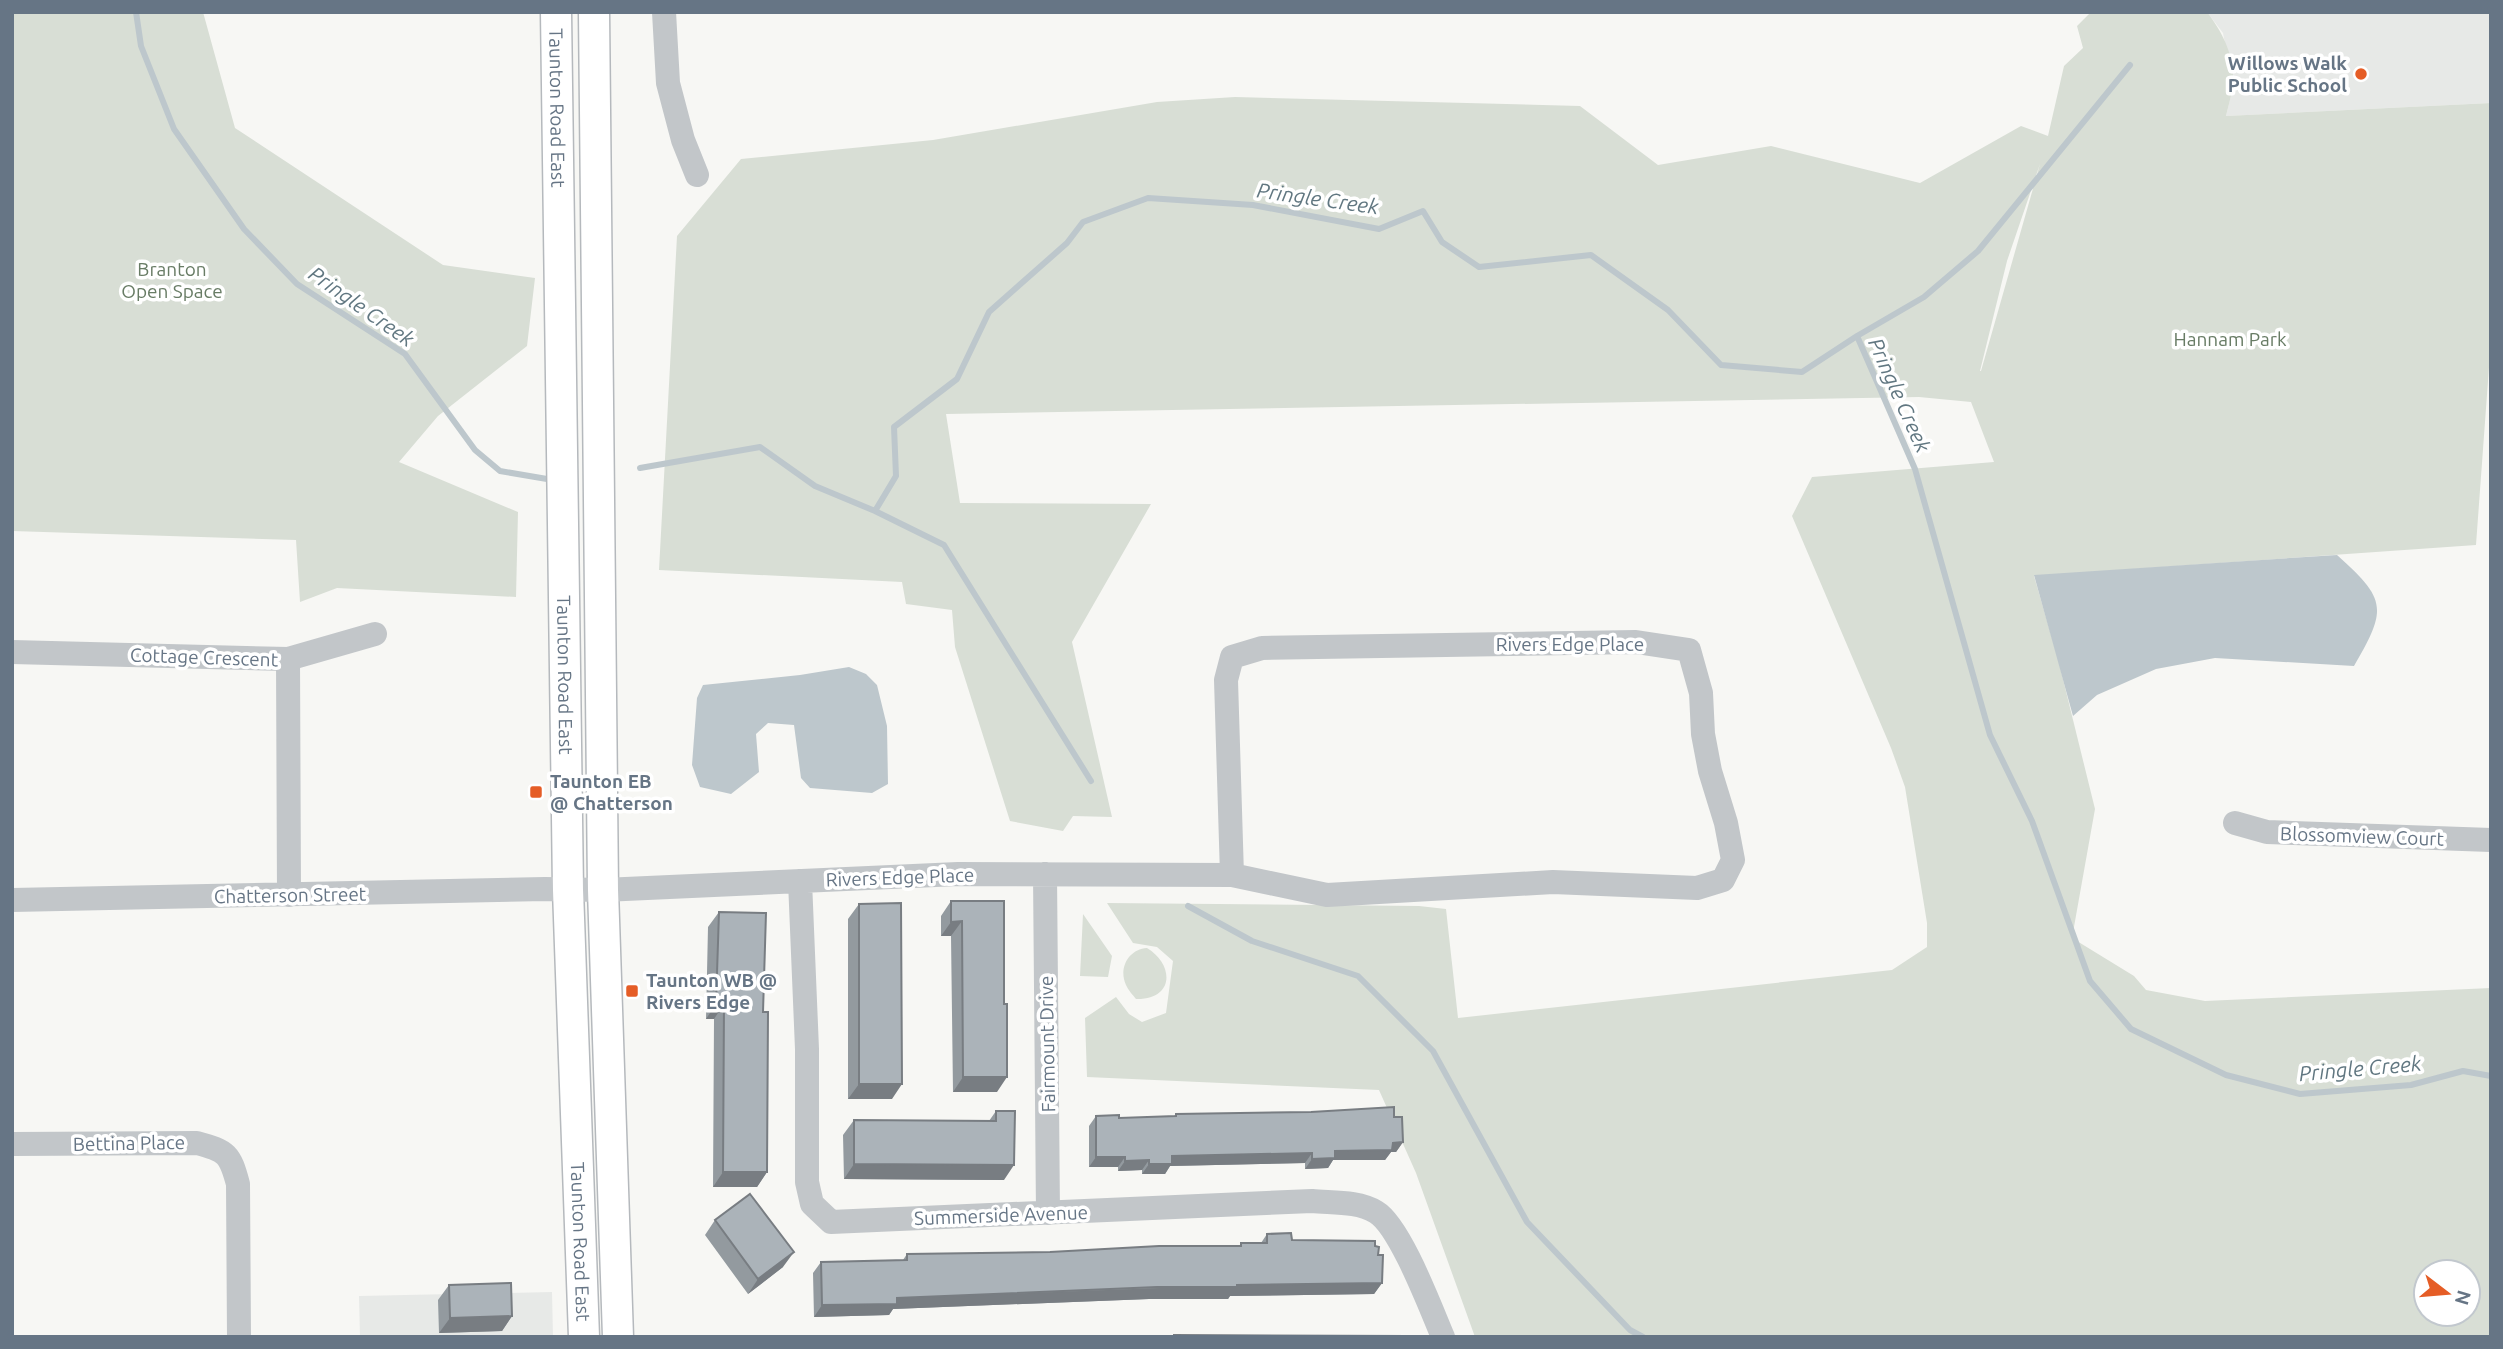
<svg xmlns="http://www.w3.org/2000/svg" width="2503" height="1349" viewBox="0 0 2503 1349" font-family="Ubuntu,sans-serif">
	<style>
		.built { fill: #e7e9e7 }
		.green { fill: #d8ded5; fill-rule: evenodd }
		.water { fill: #bdc7cc }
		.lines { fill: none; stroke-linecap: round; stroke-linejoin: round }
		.stream { stroke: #bdc7cc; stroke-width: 6 }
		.major-casing { stroke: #b5b9bd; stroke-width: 33 }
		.minor { stroke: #c2c6c9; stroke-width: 24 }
		.major { stroke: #fff; stroke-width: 30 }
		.wall { fill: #939a9f }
		.shaded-wall { fill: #787d82 }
		.building { fill: #abb3b9; stroke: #787d82; stroke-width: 2 }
		.poi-dot { fill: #e55d26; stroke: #fff; stroke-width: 2.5 }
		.labels { text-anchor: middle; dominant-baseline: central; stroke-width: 7; stroke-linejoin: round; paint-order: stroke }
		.poi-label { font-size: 19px; font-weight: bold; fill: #667585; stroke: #fff; text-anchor: start }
		.street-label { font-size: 19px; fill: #667585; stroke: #fff }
		.park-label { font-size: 19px; fill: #687c65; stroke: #fff }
		.water-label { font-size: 21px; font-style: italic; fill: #617781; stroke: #fff }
	</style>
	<rect width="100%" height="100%" fill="#f7f7f4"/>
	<!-- built -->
	<path class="built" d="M2207 12H2491V103L2226 116 2233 87 2223 33Z
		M552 1292 553 1337H360L359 1296Z"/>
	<!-- green -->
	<path class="green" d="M12 12H203L235 128 443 265 535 278 527 346 438 416 399 462 518 512 516 597 337 588 300 602 296 540 12 531Z
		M2091 12H2207C2224 34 2237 61 2232 89 2231 98 2228 107 2226 116L2491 103V340L2476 545 2034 576 2058 659 2095 809 2072 938 2134 976 2146 990 2205 1001 2491 988V1337H1475L1416 1173 1379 1090 1087 1077 1085 1018 1116 997 1129 1014 1142 1022 1166 1013 1173 961 1157 947 1133 943 1107 903 1419 906 1446 909 1458 1018 1892 970 1927 947V923L1905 787 1891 748 1792 516 1812 477 1994 462 1971 402 1919 397 946 414 960 503 1151 504 1072 642 1112 817 1073 816 1063 831 1010 821 955 647 952 610 906 604 902 582 659 570 677 236 741 159 933 140 1157 102 1235 97 1580 106 1658 165 1771 146 1920 183 2021 126 2048 136 2064 66 2083 48 2077 26ZM2040 164 1981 371H1980L2007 261ZM2426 1272H2468V1314H2426Z
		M1083 914 1112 956 1108 977 1080 976Z
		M1147 948C1175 965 1174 1000 1136 999 1133 995 1128 990 1126 985 1118 968 1129 949 1147 948Z"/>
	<!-- water -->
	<path class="water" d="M2337 555C2386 599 2388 608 2354 666L2215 658 2156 669 2097 695 2073 716 2034 575Z
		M849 667 866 674 877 685 887 726 888 784 872 793 810 788 801 778 794 725 768 723 756 734 759 772 731 794 700 787 692 765 697 698 703 685 800 675Z"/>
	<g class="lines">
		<!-- stream -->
		<path class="stream" d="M136 12 141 46 174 129 244 229 297 284 405 354 475 450 500 471 547 479
			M1857 336 1915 469 1990 735 2032 821 2090 981 2131 1029 2226 1075 2300 1094 2411 1085 2463 1071 2491 1076
			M640 468 760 447 815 486 875 511 944 545 1091 781
			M875 511 896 476 894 427 957 379 989 312 1067 243 1083 222 1148 198 1253 205 1379 229 1423 211 1442 242 1479 267 1591 255 1668 310 1721 365 1802 372 1857 336 1924 297 1978 251 2130 65
			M1188 906 1252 941 1358 976 1433 1051 1527 1222 1630 1330 1643 1337"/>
		<defs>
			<g id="major">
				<path id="s1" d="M556 12 568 890 584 1337"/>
				<path d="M594 12 603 890 618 1337"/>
			</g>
		</defs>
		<!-- major casing -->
		<use href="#major" class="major-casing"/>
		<!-- minor -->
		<path class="minor" d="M664 12 668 83 683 140 697 175
			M12 652 288 659 375 634
			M288 659 289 895
			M2235 823 2267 832 2491 840
			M1045 874 1048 1213
			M800 881 807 1049V1182L812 1204 831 1222 1312 1201C1333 1203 1358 1201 1376 1212 1400 1226 1431 1309 1443 1337
			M12 900 545 889 603 890 958 874 1232 875 1327 895 1553 882 1697 888 1723 880 1733 860 1726 823 1710 771 1703 734 1701 693 1689 650 1636 642 1262 648 1232 657 1226 680 1232 875
			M12 1144 197 1143C227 1151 230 1154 238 1184L239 1337"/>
		<!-- major -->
		<use href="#major" class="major"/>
	</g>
	<!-- wall -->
	<path class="wall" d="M951 901 1004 1004 997 1092H953L951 936H941V916Z
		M859 904 892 1099H848V919Z
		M719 912 763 1012 767 1172 757 1187H713L714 1019H706L708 927Z
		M996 1111 1004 1180 844 1179 843 1135 854 1120 989 1121Z
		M1176 1114 1394 1117 1403 1142 1396 1152H1391L1385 1160H1333L1328 1168 1305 1169V1163L1170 1166 1165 1174H1142V1170L1118 1171V1167H1089V1126L1096 1116 1119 1118 1174 1116Z
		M715 1220 783 1267 748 1294 705 1235Z
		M1267 1234 1292 1240 1375 1246 1378 1255 1382 1283 1374 1294 1230 1296 1228 1299H1149L893 1309 889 1315 814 1317 813 1273 821 1262 903 1260 907 1254 1050 1252 1240 1246 1241 1243H1261Z
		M449 1285 512 1316 502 1331 439 1333 438 1300Z"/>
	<!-- shaded-wall -->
	<path class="shaded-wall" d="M962 921 951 936H941L951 922Z
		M716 1004H724L714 1019H706Z
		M963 1077H1007L997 1092H953Z
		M859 1084H902L892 1099H848Z
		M1403 1142 1396 1152H1391L1385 1160H1333L1328 1168 1305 1169 1312 1159 1335 1151Z
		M1312 1153 1305 1163 1170 1166 1165 1174H1142L1149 1164 1172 1156Z
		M1096 1157H1125L1118 1167H1089Z
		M1149 1160 1142 1170 1118 1171 1125 1161Z
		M854 1164 1014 1165 1004 1180 844 1179Z
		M723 1172H767L757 1187H713Z
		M794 1252 783 1267 748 1294 758 1279Z
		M1382 1283 1374 1294 1230 1296 1228 1299H1149L893 1309 889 1315 814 1317 822 1305 897 1298 1237 1285Z
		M512 1316 502 1331 439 1333 450 1318Z"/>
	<!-- building -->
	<path class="building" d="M951 901H1004V1004H1007V1077H963L962 921 951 922Z
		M901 903 902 1084H859V904Z
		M719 912 766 913 763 1012H768L767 1172H723L724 1004H716Z
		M1394 1107V1117H1402L1403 1142 1393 1143 1392 1150 1335 1151V1158L1312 1159V1153L1172 1156V1164H1149V1160L1125 1161V1157H1096V1116L1119 1115V1118L1176 1116V1114L1311 1112Z
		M996 1111H1015L1014 1165 854 1164V1120L996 1121Z
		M750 1194 794 1252 758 1279 715 1220Z
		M1291 1233 1292 1240 1375 1241V1246L1379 1247 1378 1255H1383L1382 1283 1237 1285V1287H1157L897 1298V1304L822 1305 821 1262 907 1260V1254L1050 1252 1159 1246H1241V1243H1267V1234Z
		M511 1283 512 1316 450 1318 449 1285Z
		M1174 1335 1407 1336V1337H1174Z"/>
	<!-- markers -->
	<g class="poi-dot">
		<circle cx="2361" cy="74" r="7"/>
		<rect x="529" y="785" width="14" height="14" rx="3.5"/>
		<rect x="625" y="984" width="14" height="14" rx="3.5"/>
	</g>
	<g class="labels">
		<!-- poi labels -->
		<g class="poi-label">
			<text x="2347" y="63" text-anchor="end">Willows Walk<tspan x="2347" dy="22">Public School</tspan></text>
			<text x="550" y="781">Taunton EB<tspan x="550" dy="22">@ Chatterson</tspan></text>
			<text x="646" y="980">Taunton WB @<tspan x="646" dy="22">Rivers Edge</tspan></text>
		</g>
		<!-- street labels -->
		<g class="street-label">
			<text stroke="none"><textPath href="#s1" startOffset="96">Taunton Road East</textPath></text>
			<text x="1570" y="644">Rivers Edge Place</text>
			<text transform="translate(204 657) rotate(2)">Cottage Crescent</text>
			<text stroke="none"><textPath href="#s1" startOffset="663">Taunton Road East</textPath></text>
			<text transform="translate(2362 836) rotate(2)">Blossomview Court</text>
			<text transform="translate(900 877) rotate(-2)">Rivers Edge Place</text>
			<text transform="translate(290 895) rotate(-1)">Chatterson Street</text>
			<text transform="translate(1047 1044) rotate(-91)">Fairmount Drive</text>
			<text transform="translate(129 1143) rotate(-1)">Bettina Place</text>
			<text transform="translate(1001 1215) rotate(-2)">Summerside Avenue</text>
			<text stroke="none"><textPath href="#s1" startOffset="1230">Taunton Road East</textPath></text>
		</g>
		<!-- park labels -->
		<g class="park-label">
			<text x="172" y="269">Branton<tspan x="172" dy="22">Open Space</tspan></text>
			<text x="2230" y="339">Hannam Park</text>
		</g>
		<!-- water labels -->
		<g class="water-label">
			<text transform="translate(1318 198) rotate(8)">Pringle Creek</text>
			<text transform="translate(362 306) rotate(35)">Pringle Creek</text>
			<text transform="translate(1900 395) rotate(66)">Pringle Creek</text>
			<text transform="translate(2360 1068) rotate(-5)">Pringle Creek</text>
		</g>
	</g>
	<!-- border -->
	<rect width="2503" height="1349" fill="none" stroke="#667585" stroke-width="28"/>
	<!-- north arrow -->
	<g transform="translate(2447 1293) rotate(106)"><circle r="33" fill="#ffffff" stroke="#c2c8ce" stroke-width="2"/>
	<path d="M0-5L12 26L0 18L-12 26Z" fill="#e55d26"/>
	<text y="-10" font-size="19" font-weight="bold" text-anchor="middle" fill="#667585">N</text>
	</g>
</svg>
